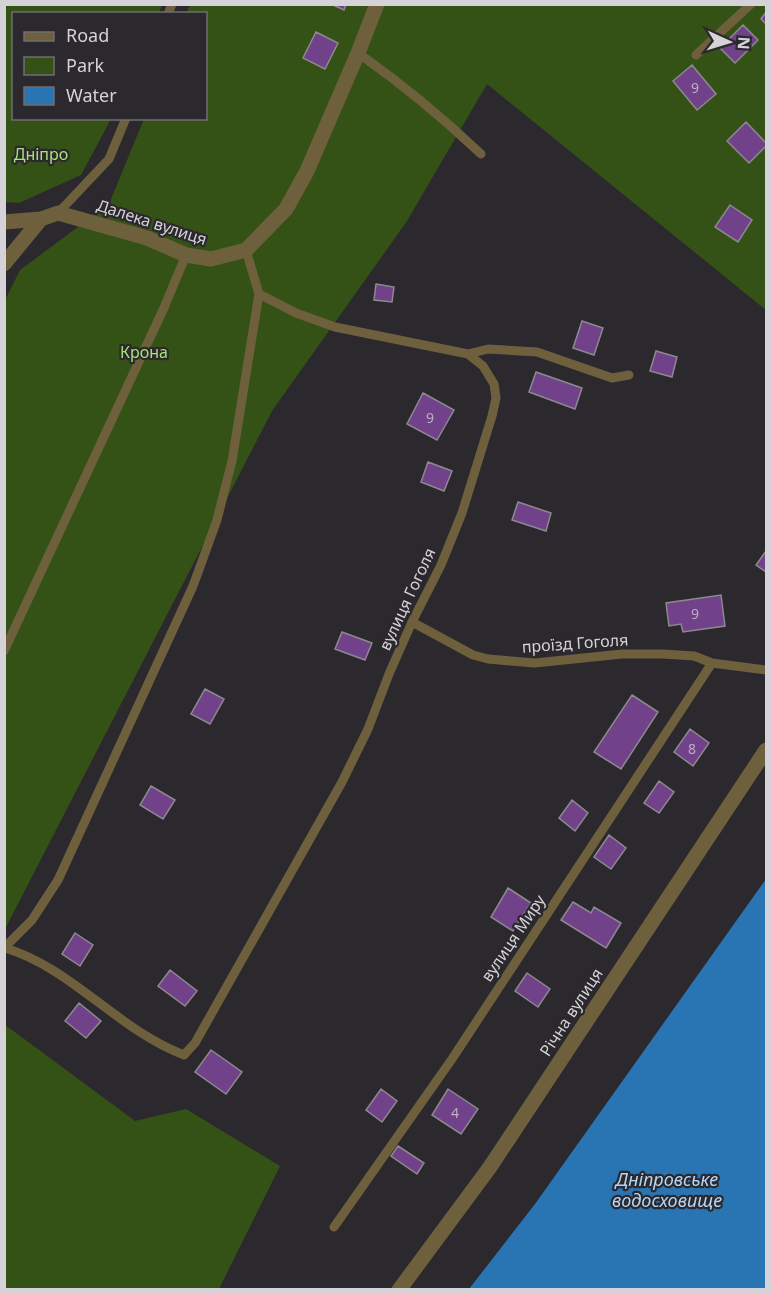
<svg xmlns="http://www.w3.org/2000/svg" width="771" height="1294" viewBox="0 0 771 1294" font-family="'Noto Sans',sans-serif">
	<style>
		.green { fill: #355216 }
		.water { fill: #2974b2 }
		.building { fill: #714289; stroke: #8c898f; stroke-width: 1.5 }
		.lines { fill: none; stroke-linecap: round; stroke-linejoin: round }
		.lane { stroke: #6f603d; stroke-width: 9 }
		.street { stroke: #6f603d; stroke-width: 15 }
		.labels { text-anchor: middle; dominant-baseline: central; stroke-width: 4.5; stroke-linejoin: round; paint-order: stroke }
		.number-label { font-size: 14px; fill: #bcafc4 }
		.park-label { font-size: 16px; fill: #a8e175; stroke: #2b292e }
		.street-label { font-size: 16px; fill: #d5d3d7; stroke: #2b292e }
		.water-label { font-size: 18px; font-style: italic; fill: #b3d6f8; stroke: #2b292e }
	</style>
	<rect width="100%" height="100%" fill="#2b292e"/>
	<!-- green -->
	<path class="green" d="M4 5H162L159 13 14 14V118L111 119 81 175 19 203 5 202Z
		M190 5H766V310L487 84 407 221 272 411 5 929V300L20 270 109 204 144 119 206 118V14L186 13Z
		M4 1024 135 1121 186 1109 280 1166 219 1289H5Z"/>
	<!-- water -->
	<path class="water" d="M766 879V1289H469L535 1204Z"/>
	<!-- building -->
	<path class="building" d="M331 4H346L344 10Z
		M766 12V24L761 19Z
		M743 25 758 40 735 63 720 48Z
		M316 32 338 43 325 69 303 58Z
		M692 65 716 94 697 110 673 81Z
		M746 122 766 143V146L749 163 727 141Z
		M730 205 752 220 738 242 715 227Z
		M376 284 394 287 392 302 374 300Z
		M582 321 603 328 594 355 573 348Z
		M656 351 677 357 672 377 650 371Z
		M536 372 582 388 575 409 529 392Z
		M423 393 454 410 437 440 407 424Z
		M428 462 452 471 444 491 421 482Z
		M518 502 551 513 546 531 512 520Z
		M766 551V572L756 565Z
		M721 595 725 626 683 632 681 624 669 626 666 603Z
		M342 632 372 643 365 660 335 649Z
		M205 689 224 699 210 724 191 714Z
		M632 695 658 712 621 769 594 752Z
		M690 729 709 743 693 766 674 752Z
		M659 781 674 792 659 813 644 803Z
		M151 786 175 800 163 819 140 805Z
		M572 800 588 813 575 831 559 818Z
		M609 835 626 848 611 869 594 857Z
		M508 888 531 903 513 931 491 917Z
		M573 902 591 913 594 907 621 923 606 948 561 920Z
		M75 933 93 945 80 966 62 954Z
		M170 970 197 991 185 1006 158 986Z
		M527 973 550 989 538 1007 515 991Z
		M79 1003 101 1021 86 1038 65 1021Z
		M211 1050 242 1072 226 1094 195 1072Z
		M381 1089 397 1101 382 1122 366 1110Z
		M448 1089 478 1109 461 1134 432 1115Z
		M398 1146 424 1163 417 1174 391 1156Z"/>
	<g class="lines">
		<!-- lane -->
		<path class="lane" d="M168 14 172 4
			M358 53C402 84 442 117 481 154
			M696 55 751 4
			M58 213 109 159 126 118
			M468 354 488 349 537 352 612 378 629 375
			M412 622 473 655 488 659 535 663 622 654H663L694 656 712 663 766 670
			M4 651 163 310 186 255
			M4 948 32 920 58 880 193 586 217 520 232 461 259 294 246 250
			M5 948C72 968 118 1030 184 1055L195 1043 342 782 368 729 389 674 412 622 441 565 462 513 492 416 496 398 494 384 483 366 468 354 335 327 296 313 259 294
			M334 1227 452 1059 712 663"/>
		<!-- street -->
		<path class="street" d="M4 222 41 219
			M4 264 41 219 58 213 147 238 186 255 211 259 246 250 286 209 307 171 358 53 377 4
			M399 1290 490 1167 766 750"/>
	</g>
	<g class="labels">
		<!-- number labels -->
		<g class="number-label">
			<text x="695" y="87">9</text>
			<text x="430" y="417">9</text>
			<text x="695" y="613">9</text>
			<text x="692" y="748">8</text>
			<text x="455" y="1112">4</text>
		</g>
		<!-- park labels -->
		<g class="park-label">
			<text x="41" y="154">Дніпро</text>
			<text x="144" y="352">Крона</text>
		</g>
		<!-- street labels -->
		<g class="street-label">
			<text transform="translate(152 222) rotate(18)">Далека вулиця</text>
			<text transform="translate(407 599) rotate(-65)">вулиця Гоголя</text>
			<text transform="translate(575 643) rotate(-4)">проїзд Гоголя</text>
			<text transform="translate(513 938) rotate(-56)">вулиця Миру</text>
			<text transform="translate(571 1012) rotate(-57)">Річна вулиця</text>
		</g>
		<!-- water labels -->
		<g class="water-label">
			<text x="667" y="1179">Дніпровське<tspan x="667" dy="21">водосховище</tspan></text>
		</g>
	</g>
	<!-- border -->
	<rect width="771" height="1294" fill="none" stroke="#d5d3d7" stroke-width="12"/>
	<!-- legend -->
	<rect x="12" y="12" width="195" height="108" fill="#2b292e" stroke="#6f6d72" stroke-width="1.5"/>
	<rect x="24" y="32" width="30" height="9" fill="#6f603d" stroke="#6f6d72" stroke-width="1.5"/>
	<text x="66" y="42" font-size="18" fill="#d5d3d7">Road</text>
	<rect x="24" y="57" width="30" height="18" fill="#355216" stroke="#6f6d72" stroke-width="1.5"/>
	<text x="66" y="72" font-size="18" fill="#d5d3d7">Park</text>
	<rect x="24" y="87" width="30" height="18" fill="#2974b2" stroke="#6f6d72" stroke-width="1.5"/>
	<text x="66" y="102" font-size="18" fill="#d5d3d7">Water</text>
	<!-- north arrow -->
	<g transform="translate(729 42) rotate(94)" stroke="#2b292e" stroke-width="4.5" paint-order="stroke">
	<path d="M0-4.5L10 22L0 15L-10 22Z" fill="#d5d3d7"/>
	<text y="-9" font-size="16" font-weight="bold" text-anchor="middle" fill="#d5d3d7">N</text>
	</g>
</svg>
